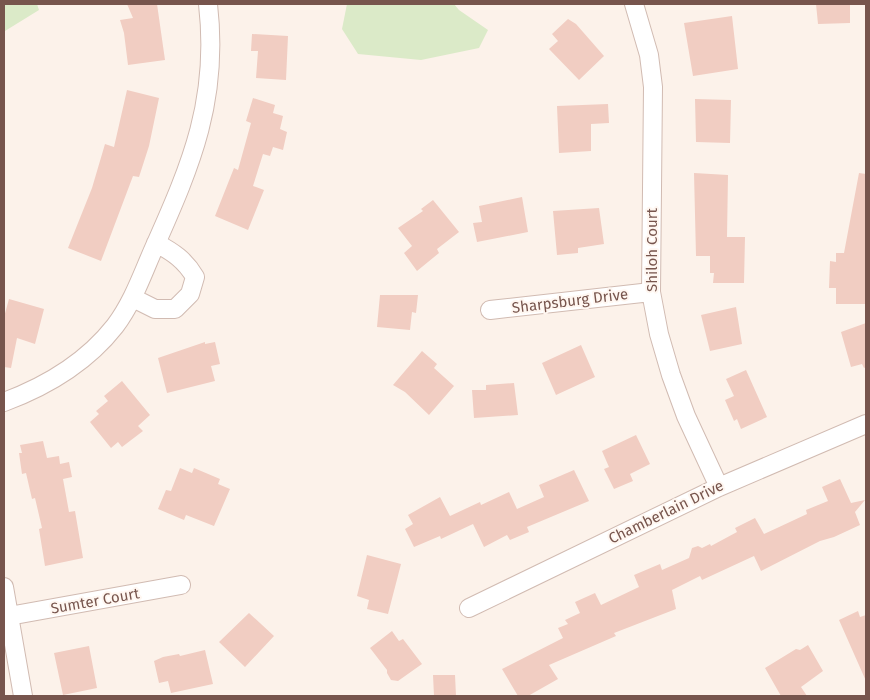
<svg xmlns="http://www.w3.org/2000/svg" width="870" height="700" viewBox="0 0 870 700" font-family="'Fira Sans',sans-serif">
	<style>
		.green { fill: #dbeac8 }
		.building { fill: #f1cdc2 }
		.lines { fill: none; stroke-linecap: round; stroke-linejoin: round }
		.street-casing { stroke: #d1bbb2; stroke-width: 20 }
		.street { stroke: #fff; stroke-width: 18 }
		.labels { text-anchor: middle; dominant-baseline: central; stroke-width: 4; stroke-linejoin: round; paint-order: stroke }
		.street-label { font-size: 15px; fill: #77554d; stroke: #fff7f1 }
	</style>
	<rect width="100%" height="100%" fill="#fcf2ea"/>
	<!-- green -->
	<path class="green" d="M4 4H37L39 10 5 31 4 35Z
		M347 4H454L459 10 488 30 479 48 421 60 358 54 342 29Z"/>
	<!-- building -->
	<path class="building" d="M127 4H157L165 60 128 65 124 33 120 20 133 18Z
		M816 4H850V23L818 24Z
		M732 16 738 69 693 76 684 23Z
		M568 19 576 24 604 56 579 80 549 49 558 41 552 34Z
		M252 34 288 36 286 80 256 78 258 51H251Z
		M127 90 159 98 149 146 139 177 133 176 101 261 68 248 92 188 105 144 114 147Z
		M253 98 275 105 273 113 283 116 280 129 287 132 283 150 273 147 270 156 263 154 253 186 264 190 248 230 215 216 234 168 238 170 251 123 246 121Z
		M695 99 731 100 730 143 696 142Z
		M608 104 609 123 591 124V151L559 153 557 106Z
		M694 173 728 175 727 237H745L744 283H713L714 273H710V256H696Z
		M859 173 866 174V304H836V288H829L830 261 836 262V253H844Z
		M522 197 528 232 477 242 473 223 482 222 479 206Z
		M433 200 459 232 437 249 439 253 417 271 404 253 412 246 398 228 423 211 421 209Z
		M599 208 604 244 578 248V253L557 255 553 211Z
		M380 295H418L416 313 412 312 410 330 377 327Z
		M9 299 44 309 35 344 17 338 11 368 4 367V317Z
		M736 307 742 344 710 351 701 315Z
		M866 323V367L864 368 862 364 851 367 841 332Z
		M205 342V344L215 342 220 364 211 366 215 381 167 393 158 358Z
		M581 345 595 377 556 395 542 363Z
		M422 351 437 364 434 368 454 386 429 415 405 392 393 385Z
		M746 370 767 417 741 429 737 419 734 421 725 400 734 396 726 379Z
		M122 381 150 415 138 426 143 431 122 447 118 442 111 448 90 422 99 414 96 411 108 401 104 396Z
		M514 383 518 415 474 418 472 390H486V385Z
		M636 435 650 464 630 474 633 481 614 489 604 469 609 467 602 451Z
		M43 441 47 458 59 456 60 464 69 462 72 477 63 479 69 512 75 511 83 558 45 566 39 529 42 528 35 498 32 499 26 473 22 474 19 453H22L20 445Z
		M180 468 192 473 194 468 220 479 218 484 230 489 214 526 186 515 184 520 158 509 166 490 171 491Z
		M574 470 589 501 527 527 529 532 510 540 507 535 484 547 473 524 441 539 440 536 414 547 405 529 413 524 408 515 440 497 450 516 480 502 481 505 509 492 517 509 544 497 539 485Z
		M840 479 851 503 865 500 855 512 860 525 834 537 820 541 761 571 754 556 702 580 700 576 672 590 676 609 614 633 616 636 549 665 558 679 528 696H518L502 669 563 638 558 628 568 624 565 620 580 613 575 602 595 593 601 605 639 587 634 575 660 564 662 570 689 558 692 548 698 546 702 548 710 544 711 546 737 532 735 528 755 518 764 534 777 528 807 514 806 510 828 501 822 487Z
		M367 555 401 564 388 614 367 609 369 600 357 596Z
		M858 611 860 617 866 615V681L839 620Z
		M249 613 274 636 245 667 219 642Z
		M392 631 399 641 403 639 422 664 398 681 391 680 387 673V670L370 648Z
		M808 645 823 671 801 687 807 696H781L765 668 796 649 800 650Z
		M89 646 97 688 63 695 54 653Z
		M205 650 213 684 171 693 168 681 159 683 154 661 163 657 179 654 180 656Z
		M433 675H455L456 696H434Z"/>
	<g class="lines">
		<defs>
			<path id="street" d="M634 4 649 55 653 87 651 292 659 334 671 375 686 416 719 487
				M133 298 155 309H175L190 294 195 277C185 260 173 252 156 243
				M490 310 651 292
				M4 402C47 386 86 363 115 326 133 302 142 275 154 248 192 163 219 99 208 4
				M4 587 23 696
				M469 608 719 487 866 424
				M9 616 181 585"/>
		</defs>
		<!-- street casing -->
		<use href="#street" class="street-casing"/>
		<!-- street -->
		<use href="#street" class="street"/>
	</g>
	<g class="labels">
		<!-- street labels -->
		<g class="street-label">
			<text transform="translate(652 250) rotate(-90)">Shiloh Court</text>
			<text transform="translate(570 301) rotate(-7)">Sharpsburg Drive</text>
			<text transform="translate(666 512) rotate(-26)">Chamberlain Drive</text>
			<text transform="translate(95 601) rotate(-10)">Sumter Court</text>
		</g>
	</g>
	<!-- border -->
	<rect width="870" height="700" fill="none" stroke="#77554d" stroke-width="10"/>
</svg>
